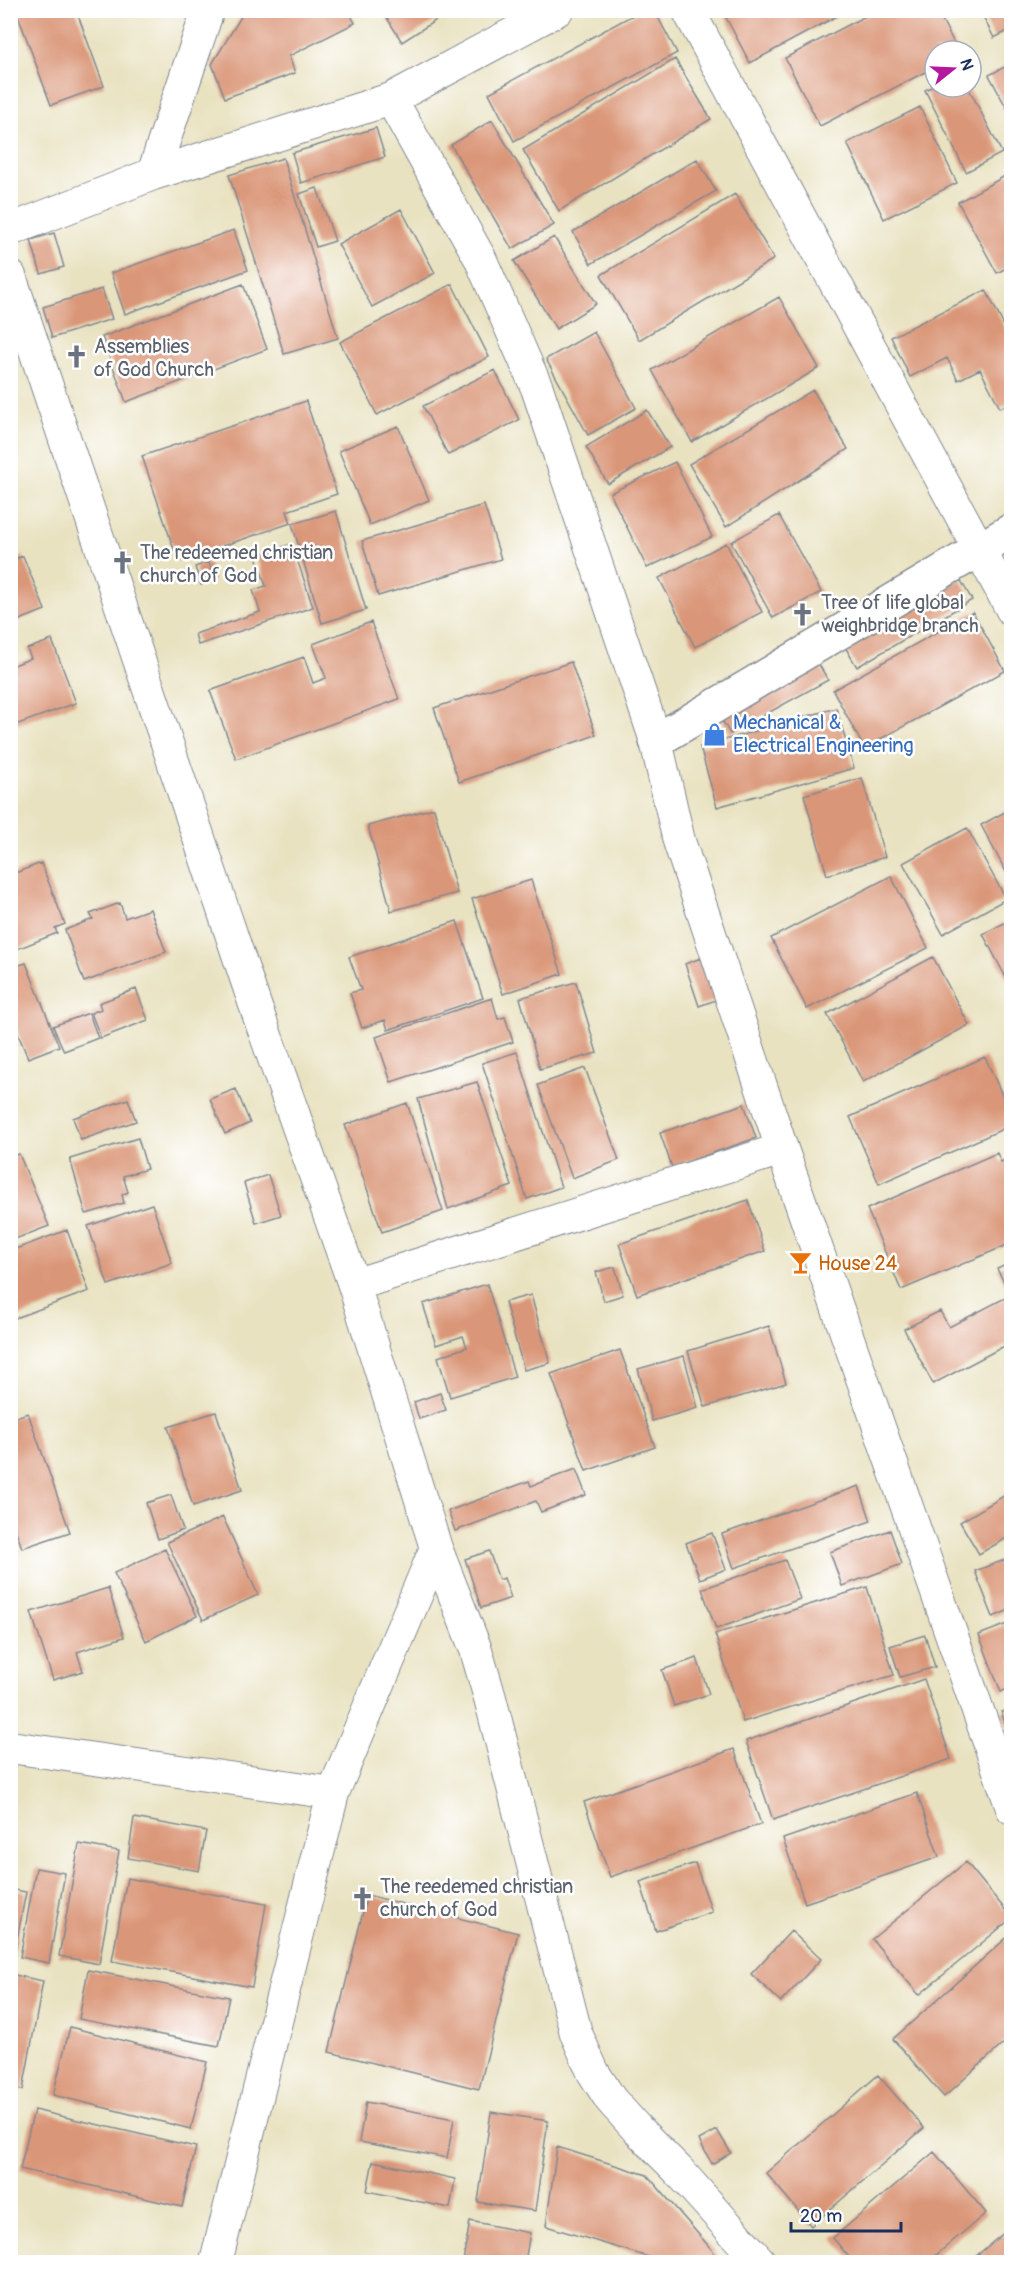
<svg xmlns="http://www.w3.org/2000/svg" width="1022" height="2273" viewBox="0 0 1022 2273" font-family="Pangolin,sans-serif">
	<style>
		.building { fill: #da9678 }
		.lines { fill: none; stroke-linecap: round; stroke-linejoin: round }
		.street-casing { stroke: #828890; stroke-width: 34 }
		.secondary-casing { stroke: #828890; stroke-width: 36 }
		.street { stroke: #fff; stroke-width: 32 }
		.secondary { stroke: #fff; stroke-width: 33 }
		.labels { text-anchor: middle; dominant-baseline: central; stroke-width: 5; stroke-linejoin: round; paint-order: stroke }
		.worship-label { font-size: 20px; fill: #5b616d; stroke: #fff; text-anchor: start }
		.shop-label { font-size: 20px; fill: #366cbe; stroke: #fff; text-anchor: start }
		.food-label { font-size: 20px; fill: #c56008; stroke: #fff; text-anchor: start }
	</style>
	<rect width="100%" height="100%" fill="#fff"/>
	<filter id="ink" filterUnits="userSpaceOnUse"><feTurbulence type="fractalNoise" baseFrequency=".0167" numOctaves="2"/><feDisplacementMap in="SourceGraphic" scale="12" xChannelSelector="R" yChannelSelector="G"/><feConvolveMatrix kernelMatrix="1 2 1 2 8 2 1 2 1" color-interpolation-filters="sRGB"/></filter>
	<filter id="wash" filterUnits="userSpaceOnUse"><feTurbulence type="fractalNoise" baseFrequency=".008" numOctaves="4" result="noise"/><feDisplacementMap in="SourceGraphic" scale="24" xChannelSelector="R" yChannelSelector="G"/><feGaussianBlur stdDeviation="1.35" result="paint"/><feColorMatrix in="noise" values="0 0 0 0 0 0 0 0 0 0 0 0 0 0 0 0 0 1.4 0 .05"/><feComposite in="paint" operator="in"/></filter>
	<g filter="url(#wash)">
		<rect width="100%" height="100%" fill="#e9e2c1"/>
		<g id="blocks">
			<!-- building -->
			<path class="building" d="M16 10H76L104 86 51 105Z
				M245 10H348L355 23 289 56 295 73 225 98 212 64Z
				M391 10H452L402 42 385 15Z
				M642 10H654L677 53 514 141 489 93Z
				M722 10H848L750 63Z
				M877 10H937L958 51H935V67L820 126 785 58Z
				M980 10H1012V29L994 38Z
				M675 59 711 119 559 211 523 150Z
				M1012 63V118L989 75Z
				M935 85V87H968L1002 153 966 172 925 90Z
				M920 107 957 183 884 219 847 143Z
				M492 120 554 225 512 249 451 145Z
				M376 128 385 157 301 183 292 153Z
				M283 158 338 338 284 354 229 175Z
				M697 159 716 191 591 264 573 232Z
				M1012 172V265L997 273 958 202Z
				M317 188 335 241 316 247 299 194Z
				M735 194 774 259 639 340 601 275Z
				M401 209 435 273 372 307 338 244Z
				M234 230 248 270 125 314 111 273Z
				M54 233 64 267 41 274 31 240Z
				M554 237 596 304 556 329 514 261Z
				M243 284 267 349 126 402 102 337Z
				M452 284 489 357 377 415 340 342Z
				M102 289 112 319 52 338 43 307Z
				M986 290 1012 342V402L1000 408 980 369 958 380 947 358 910 377 891 337Z
				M779 297 819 368 692 442 652 370Z
				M594 332 636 408 588 435 546 359Z
				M495 370 519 420 448 455 423 406Z
				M813 390 848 449 726 527 689 464Z
				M306 401 337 494 287 511 291 523 178 561 142 456Z
				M647 410 670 447 608 484 586 447Z
				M398 426 429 500 370 525 339 451Z
				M675 462 712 537 647 568 610 493Z
				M484 505 501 559 378 596 362 541Z
				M336 511 366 610 322 623 292 524Z
				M779 515 821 592 773 618 731 542Z
				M726 543 762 612 695 647 659 578Z
				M292 544 313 607 198 645 195 634 260 612 253 590 266 586 256 556Z
				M23 556 45 610 10 624V561Z
				M209 562 214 580 201 585 195 567Z
				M960 579 972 600 857 667 845 647Z
				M973 612 1005 671 864 748 833 690Z
				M371 622 399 699 236 759 210 691 304 657 313 683 326 678 313 644Z
				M52 640 76 703 10 727V674L14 673 12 666 31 658 27 649Z
				M817 661 828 680 730 734 719 715Z
				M571 662 596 735 459 782 434 708Z
				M836 708 854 768 717 807 700 747Z
				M862 778 885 857 827 875 804 795Z
				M434 808 457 893 391 911 368 826Z
				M1012 808V883L981 825Z
				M967 828 1006 899 943 934 903 863Z
				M41 863 65 924 55 928 57 933 10 952V875Z
				M891 876 928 948 807 1009 771 938Z
				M531 880 562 974 503 994 472 899Z
				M120 903 125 918 150 909 166 952 84 982 65 930 93 919 90 914Z
				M1012 919V989L983 934Z
				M457 921 483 998 388 1030 385 1020 362 1028 350 993 361 990 349 957Z
				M933 957 969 1025 863 1082 827 1014Z
				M701 958 716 1000 699 1006 685 964Z
				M26 963 59 1046 28 1058 10 1015V968Z
				M576 982 597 1053 540 1069 520 998Z
				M136 989 148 1020 101 1038 91 1013 101 1009 99 1003Z
				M492 998 498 1019 505 1017 513 1042 391 1082 376 1037Z
				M89 1013 98 1038 64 1051 53 1026Z
				M517 1052 561 1187 527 1199 482 1063Z
				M985 1057 1012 1117V1125L879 1184 850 1117Z
				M585 1068 619 1160 572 1178 538 1085Z
				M477 1082 512 1186 448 1209 418 1099Z
				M236 1089 250 1123 225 1134 210 1099Z
				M128 1099 136 1121 81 1140 73 1118Z
				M407 1103 443 1211 382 1232 345 1125Z
				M744 1104 756 1138 672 1167 660 1133Z
				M138 1138 147 1169 123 1176 128 1192 122 1195 124 1203 86 1214 70 1159Z
				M997 1153 1001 1162 1012 1157V1243L901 1290 867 1209Z
				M19 1154 49 1226 10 1241V1157Z
				M268 1175 281 1215 256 1223 244 1183Z
				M748 1200 765 1251 637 1295 619 1244Z
				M152 1204 172 1263 108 1285 88 1226Z
				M67 1230 89 1291 10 1320V1251Z
				M1012 1262V1342L933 1384 904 1329 940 1311 949 1327 1011 1295 997 1269Z
				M615 1267 623 1295 604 1301 596 1272Z
				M487 1284 515 1377 450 1397 438 1357 467 1347 463 1336 436 1345 423 1304Z
				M531 1295 550 1363 524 1370 505 1302Z
				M769 1326 786 1383 705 1407 688 1351Z
				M620 1350 655 1447 586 1471 551 1374Z
				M684 1356 698 1408 652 1421 638 1369Z
				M440 1393 446 1410 419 1419 414 1402Z
				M216 1412 242 1490 193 1506 168 1427Z
				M28 1413 70 1532 22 1548 10 1514V1419Z
				M576 1469 586 1495 541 1512 536 1501 455 1531 448 1511 529 1481 531 1486Z
				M859 1486 871 1521 734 1568 722 1534Z
				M1012 1491V1535L979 1554 960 1522Z
				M171 1495 183 1530 158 1539 146 1503Z
				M223 1517 258 1595 203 1620 167 1542Z
				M890 1530 902 1564 842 1586 830 1552Z
				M712 1533 726 1569 700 1579 686 1543Z
				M165 1549 197 1616 146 1641 114 1573Z
				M489 1551 499 1580 504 1578 511 1598 481 1608 465 1559Z
				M1012 1557V1609L993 1617 975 1571Z
				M785 1560 800 1599 716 1629 702 1589Z
				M867 1587 894 1675 743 1722 715 1634Z
				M108 1588 124 1637 77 1652 83 1671 53 1680 31 1612Z
				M1012 1622V1687L1001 1692 979 1635Z
				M925 1635 935 1667 900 1677 890 1646Z
				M697 1658 709 1694 674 1706 662 1670Z
				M924 1679 951 1759 773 1820 746 1741Z
				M1012 1708V1739H1011L1001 1712Z
				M734 1749 761 1824 610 1877 584 1802Z
				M917 1793 939 1857 805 1903 783 1839Z
				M134 1818 206 1831 199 1871 128 1858Z
				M79 1844 119 1851 99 1964 59 1956Z
				M966 1862 1012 1918 919 1995 872 1939Z
				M695 1863 712 1912 656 1931 640 1882Z
				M36 1868 65 1873 49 1963 20 1957Z
				M127 1878 266 1904 252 1987 112 1961Z
				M10 1889 26 1892 13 1961 10 1960Z
				M367 1895 518 1933 479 2089 329 2052Z
				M791 1931 821 1959 781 2002 751 1974Z
				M1012 1933V2036L944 2097 893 2039Z
				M88 1970 229 1997 219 2046 79 2019Z
				M10 1974 43 1981 23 2090 10 2088Z
				M70 2027 207 2062 191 2129 53 2095Z
				M878 2075 924 2128 811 2226 766 2173Z
				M366 2102 454 2119 447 2158 359 2142Z
				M34 2110 196 2147 182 2207 20 2169Z
				M491 2112 548 2121 535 2211 478 2202Z
				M717 2130 731 2153 712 2164 699 2140Z
				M557 2147 647 2175 719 2258 721 2262H665L546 2226Z
				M934 2152 986 2213 928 2262H853L833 2238Z
				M373 2161 455 2179 450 2208 367 2191Z
				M470 2221 530 2233 525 2262H463Z
				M1012 2226V2262H969Z"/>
		</g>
	</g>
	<g filter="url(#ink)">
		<use href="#blocks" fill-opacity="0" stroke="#828890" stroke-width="1.5"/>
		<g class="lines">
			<defs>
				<path id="street" d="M688 10 1012 610
					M391 99 480 258 537 388 656 741 679 841 782 1149 1012 1808
					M153 174 208 10
					M10 230 153 174 391 99 557 10
					M10 276 254 1002 354 1285 436 1548 476 1650 490 1698 576 2033 593 2072 611 2100 638 2130 678 2170 760 2262
					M354 1285 782 1149
					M10 1747 333 1793
					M216 2262 333 1793 436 1548"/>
				<path id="secondary" d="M656 741 1012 530"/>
			</defs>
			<!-- street casing -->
			<use href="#street" class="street-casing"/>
			<!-- secondary casing -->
			<use href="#secondary" class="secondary-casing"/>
			<!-- street -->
			<use href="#street" class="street"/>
			<!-- secondary -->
			<use href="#secondary" class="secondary"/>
		</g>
	</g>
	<!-- icons -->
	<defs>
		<symbol id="church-bare" viewBox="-9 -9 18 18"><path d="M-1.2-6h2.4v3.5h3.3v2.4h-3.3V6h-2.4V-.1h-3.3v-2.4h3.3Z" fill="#6b7280" stroke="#fff" stroke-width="2.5" paint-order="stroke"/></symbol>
		<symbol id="shop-bare" viewBox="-9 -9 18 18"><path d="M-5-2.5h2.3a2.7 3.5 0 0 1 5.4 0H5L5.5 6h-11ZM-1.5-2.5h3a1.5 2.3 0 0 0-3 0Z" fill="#3f7fe0" stroke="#fff" stroke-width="2.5" paint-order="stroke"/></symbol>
		<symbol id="bar-bare" viewBox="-9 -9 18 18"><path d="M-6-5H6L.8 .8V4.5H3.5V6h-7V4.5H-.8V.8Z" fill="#e8710a" stroke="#fff" stroke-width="2.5" paint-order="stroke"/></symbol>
	</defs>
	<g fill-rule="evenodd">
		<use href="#church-bare" x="60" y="340" width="33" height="33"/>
		<use href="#church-bare" x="106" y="546" width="33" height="33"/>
		<use href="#church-bare" x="786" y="598" width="33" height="33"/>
		<use href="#shop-bare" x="698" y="718" width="33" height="33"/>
		<use href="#bar-bare" x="784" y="1246" width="33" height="33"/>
		<use href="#church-bare" x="346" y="1882" width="33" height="33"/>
	</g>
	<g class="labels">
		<!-- worship labels -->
		<g class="worship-label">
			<text x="94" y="346">Assemblies<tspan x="94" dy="23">of God Church</tspan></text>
			<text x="140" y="552">The redeemed christian<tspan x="140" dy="23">church of God</tspan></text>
			<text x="821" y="602">Tree of life global<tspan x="821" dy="23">weighbridge branch</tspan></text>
			<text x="380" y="1886">The reedemed christian<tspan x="380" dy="23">church of God</tspan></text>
		</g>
		<!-- shop labels -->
		<g class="shop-label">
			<text x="733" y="722">Mechanical &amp;<tspan x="733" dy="23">Electrical Engineering</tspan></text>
		</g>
		<!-- food labels -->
		<g class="food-label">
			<text x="818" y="1263">House 24</text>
		</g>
	</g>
	<!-- margin -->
	<rect width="1022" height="2273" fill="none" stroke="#fff" stroke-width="36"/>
	<!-- north arrow -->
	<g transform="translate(953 69) rotate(72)"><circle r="28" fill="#ffffff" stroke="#a4acbf" stroke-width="1.5"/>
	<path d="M0-4.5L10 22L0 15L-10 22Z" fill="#b5179e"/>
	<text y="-9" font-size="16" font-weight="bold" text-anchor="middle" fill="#1b2f5e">N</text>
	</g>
	<!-- scale -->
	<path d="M791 2222v9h110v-9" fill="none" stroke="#1b2f5e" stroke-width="3"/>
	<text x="800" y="2222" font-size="18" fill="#1b2f5e" stroke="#ffffff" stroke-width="4.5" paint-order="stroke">20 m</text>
</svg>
